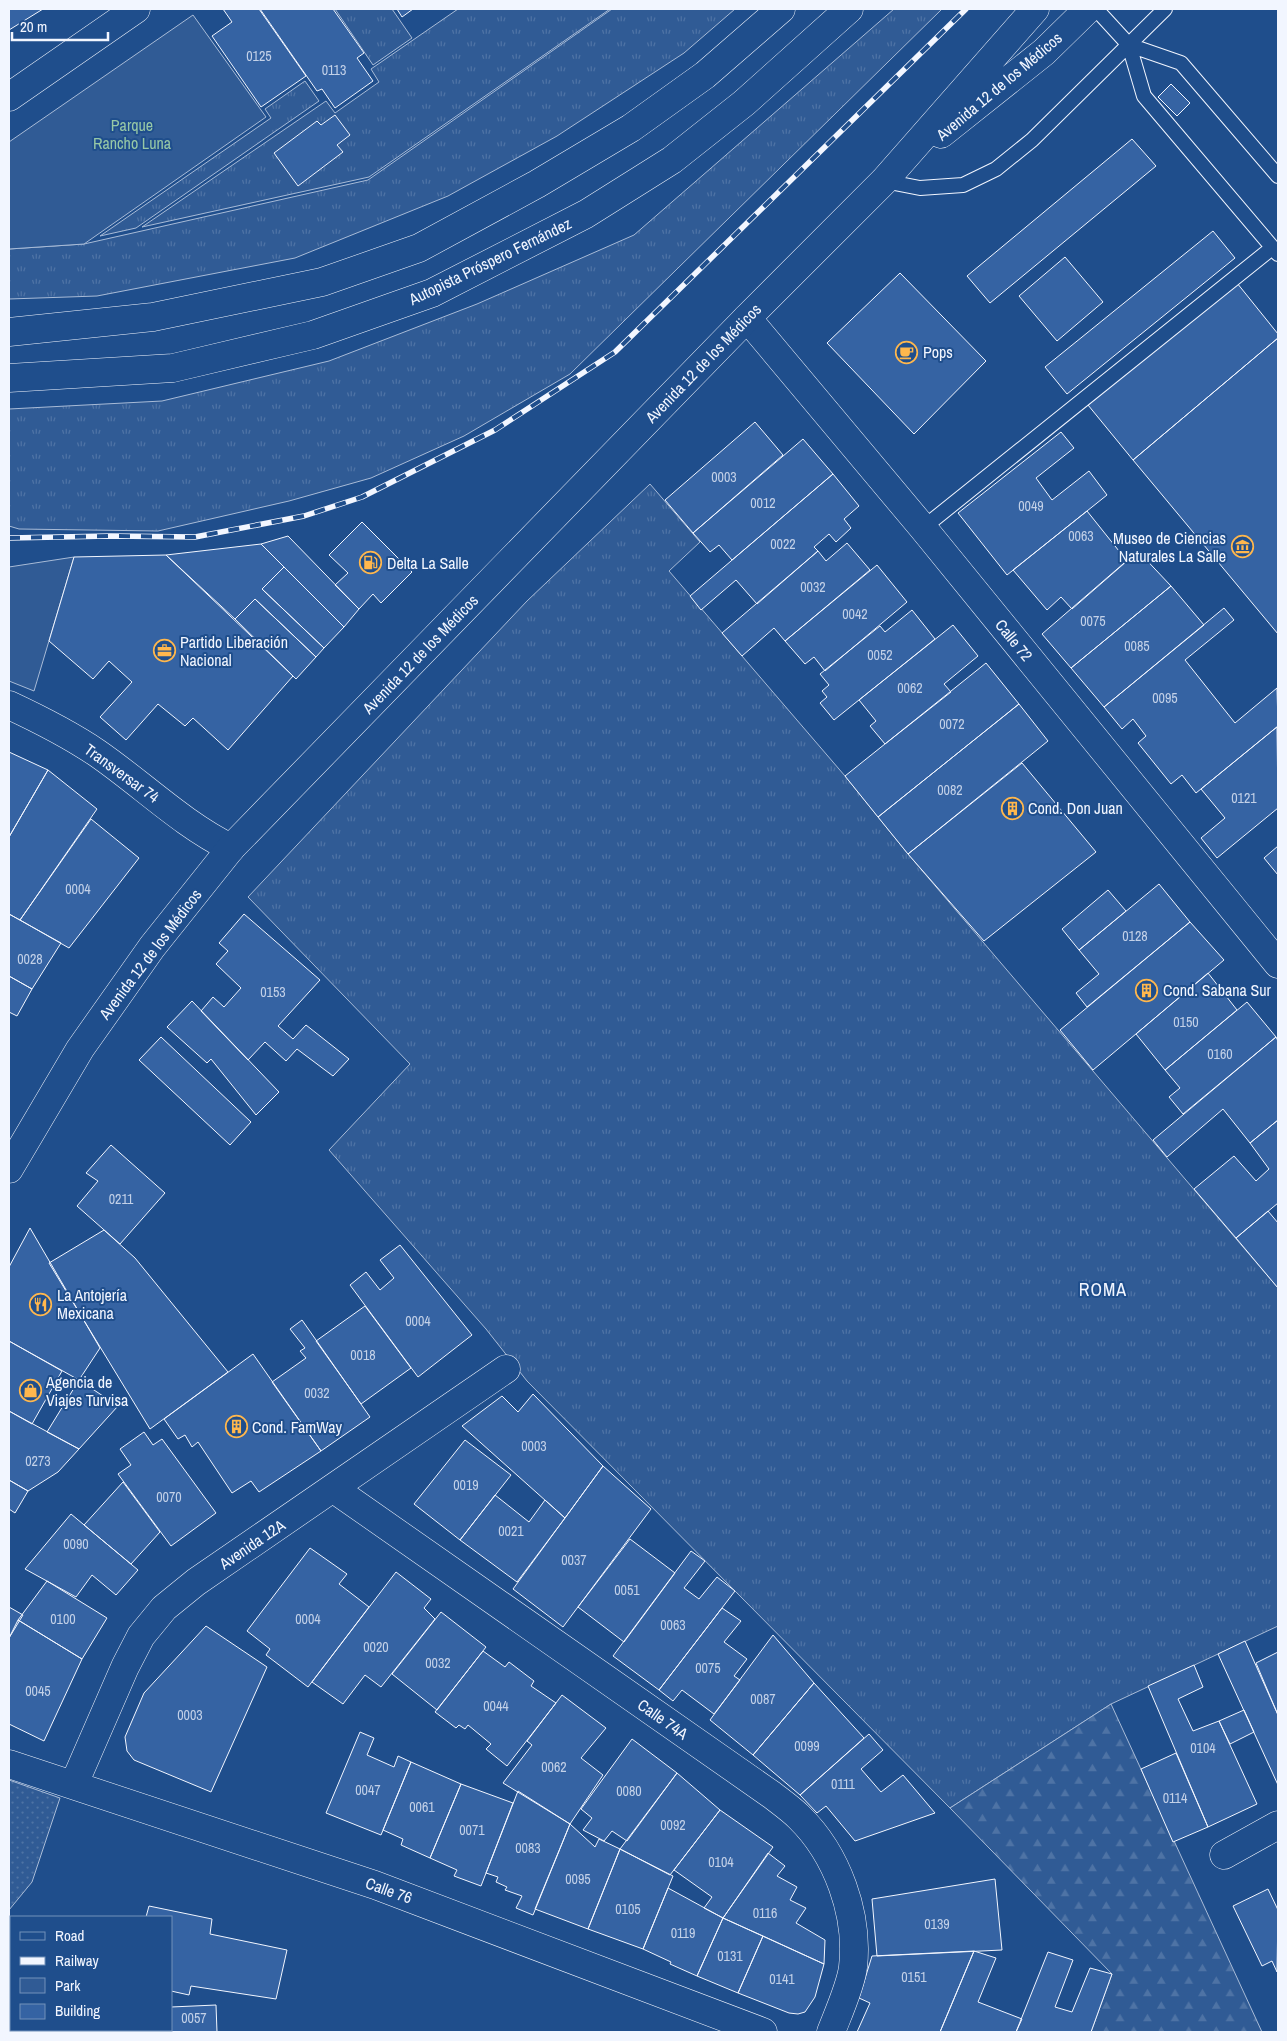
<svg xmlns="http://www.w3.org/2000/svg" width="1287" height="2041" viewBox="0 0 1287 2041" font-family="'Archivo Narrow',sans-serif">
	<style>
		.grass { fill: url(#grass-tufts); stroke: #a8bbd7 }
		.forest { fill: url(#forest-firs); stroke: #a8bbd7 }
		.park { fill: #305b95; stroke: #a8bbd7 }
		.garden { fill: url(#garden-dots); stroke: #a8bbd7 }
		.building { fill: #3563a3; stroke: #f2f6ff }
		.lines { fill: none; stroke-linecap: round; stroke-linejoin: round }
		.lane-casing { stroke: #f2f6ff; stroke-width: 16 }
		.street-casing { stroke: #f2f6ff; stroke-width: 29 }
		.secondary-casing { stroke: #f2f6ff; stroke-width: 29 }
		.highway-casing { stroke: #f2f6ff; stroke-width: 29 }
		.lane { stroke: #1f4e8c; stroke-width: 14 }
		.street { stroke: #1f4e8c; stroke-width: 28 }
		.secondary { stroke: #1f4e8c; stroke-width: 28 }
		.highway { stroke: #1f4e8c; stroke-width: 28 }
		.rail-casing { stroke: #f2f6ff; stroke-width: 5.5 }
		.rail { stroke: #1f4e8c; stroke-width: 4; stroke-dasharray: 11; stroke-linecap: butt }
		.labels { text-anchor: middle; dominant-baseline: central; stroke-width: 4; stroke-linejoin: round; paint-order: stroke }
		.number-label { font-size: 14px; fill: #c3d1e8 }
		.street-label { font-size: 16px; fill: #f2f6ff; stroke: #1f4e8c }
		.park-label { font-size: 16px; fill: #97c8a6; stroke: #1f4e8c }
		.poi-label { font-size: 16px; fill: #f2f6ff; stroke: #1f4e8c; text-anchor: start }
		.neighbourhood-label { font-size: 18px; letter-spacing: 1px; fill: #f2f6ff; stroke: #1f4e8c }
	</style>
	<defs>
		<pattern id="grass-tufts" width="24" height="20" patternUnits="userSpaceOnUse" patternTransform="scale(1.25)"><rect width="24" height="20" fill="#305b95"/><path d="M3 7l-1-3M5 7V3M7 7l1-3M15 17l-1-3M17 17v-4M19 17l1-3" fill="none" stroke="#4e73a5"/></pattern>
		<pattern id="forest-firs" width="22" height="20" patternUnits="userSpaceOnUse" patternTransform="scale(1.25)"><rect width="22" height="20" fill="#305b95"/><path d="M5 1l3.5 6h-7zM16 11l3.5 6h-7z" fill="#4e73a5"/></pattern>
		<pattern id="garden-dots" width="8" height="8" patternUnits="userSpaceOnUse" patternTransform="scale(1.25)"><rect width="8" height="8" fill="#305b95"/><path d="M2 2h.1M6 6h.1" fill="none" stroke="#4e73a5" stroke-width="1.8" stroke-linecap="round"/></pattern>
	</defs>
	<rect width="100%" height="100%" fill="#1f4e8c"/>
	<!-- grass -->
	<path class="grass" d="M335 9H392L412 38 373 65Z
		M458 9H610L369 177 142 227 326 101 335 113 379 82 371 69Z
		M612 9H735L684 53 557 136 448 196 295 258 97 296 9 299V249L84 244 368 180Z
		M894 9H942L570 374 464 436 371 478 289 501 158 531 19 529 9 526V409L162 401 329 361 477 304 634 235Z
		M305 81 319 101 136 228 100 236 271 118 265 109Z
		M650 484 700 542 669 571 845 776 908 854 1278 1288V1626L1111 1704 950 1808 527 1381 486 1329 329 1150 410 1064 248 897 527 601Z"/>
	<!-- forest -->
	<path class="forest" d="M1111 1704 1262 2032H1091L1112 1974 950 1808Z"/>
	<!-- park -->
	<path class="park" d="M193 15 266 117 84 244 9 249V142Z
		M74 557 34 691 9 681V567Z"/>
	<!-- garden -->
	<path class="garden" d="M9 1780 60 1798 32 1882 9 1910Z"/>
	<!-- building -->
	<path class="building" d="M9 9H43L9 30Z
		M223 9H259L306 76 261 107 212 36 232 22Z
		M260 9H333L364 53 357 58 373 81 335 108 322 89 317 91Z
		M397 9H413L402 17Z
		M1171 84 1190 103 1177 116 1158 97Z
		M335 115 350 135 337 145 343 152 298 186 274 153 317 121 321 125Z
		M1132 139 1156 166 990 303 967 276Z
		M1213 231 1235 258 1067 394 1045 367Z
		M1065 257 1103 302 1057 341 1019 296Z
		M900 273 986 361 914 434 827 343Z
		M1237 283 1278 334V338L1133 460 1088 405Z
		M1278 338V634L1133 460Z
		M755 422 783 455 693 533 665 500Z
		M1061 432 1074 448 1036 478 1052 500 1089 471 1107 495 1007 575 958 513Z
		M803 439 833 474 732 560 719 545 710 552 693 533Z
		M833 474 859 506 844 519 851 528 836 542 829 534 814 547 818 551 757 604 736 580 701 610 690 596Z
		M1087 511 1127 561 1072 609 1061 597 1047 610 1013 570Z
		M362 522 412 572 381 603 373 594 359 609 335 585 348 573 329 555Z
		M288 536 359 609 344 627 261 544Z
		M847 543 870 570 785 641 774 628 742 656 722 633 818 551 826 561Z
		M261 544 284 567 262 589 324 648 316 657 255 599 235 619 166 555Z
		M1138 551 1171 586 1071 668 1042 634Z
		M166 555 293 676 228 750 193 718 185 726 158 704 126 740 100 717 132 682 109 661 93 679 49 641 74 557Z
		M877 565 907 602 825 671 814 657 805 664 785 641Z
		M284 567 344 627 324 648 262 589Z
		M1171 586 1204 625 1104 707 1071 668Z
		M255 599 316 657 296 679 235 619Z
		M1224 608 1234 620 1185 660 1235 723 1277 688 1278 726 1196 793 1182 775 1171 784 1138 743 1146 736 1133 719 1122 729 1104 707Z
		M912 610 935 639 834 720 820 703 827 697 822 691 829 685 820 674 880 626 885 632Z
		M953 625 978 656 944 684 951 692 885 744 870 726 876 721 859 700Z
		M986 663 1019 704 878 817 845 776Z
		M1019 704 1048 741 908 854 878 817Z
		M1277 727 1278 808 1217 858 1201 838 1225 818 1201 789Z
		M9 752 48 770 9 837Z
		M1022 763 1096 852 984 941 908 854Z
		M48 770 97 809 20 920 9 914V837Z
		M91 819 139 858 69 948 20 920Z
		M1278 846V875L1264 858Z
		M1159 884 1190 922 1087 1007 1076 993 1099 974 1079 950Z
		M1108 890 1126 911 1079 950 1062 929Z
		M9 914 61 943 32 989 9 976Z
		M244 914 320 980 278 1026 293 1039 306 1025 349 1059 333 1076 297 1049 286 1061 265 1042 248 1060 201 1011 213 997 224 1007 241 988 216 964 228 951 219 943Z
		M1190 922 1224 960 1093 1070 1060 1030Z
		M1208 973 1237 1010 1165 1070 1136 1034Z
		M9 976 32 989 17 1016 9 1012Z
		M192 1001 279 1092 256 1115 211 1059 207 1063 167 1027Z
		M1247 1002 1276 1037 1183 1114 1169 1097 1180 1088 1165 1070Z
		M161 1037 251 1122 230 1145 139 1060Z
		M1276 1037 1278 1041V1120L1250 1143 1223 1109 1167 1157 1153 1140Z
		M1278 1120V1203L1236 1238 1194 1189 1234 1156 1256 1181 1269 1169 1250 1143Z
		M111 1145 165 1193 120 1244 77 1206 98 1181 86 1173Z
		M1268 1211 1278 1223V1288L1236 1238Z
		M30 1228 100 1348 79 1380 9 1341V1267Z
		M104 1230 135 1258 228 1372 150 1429 49 1263Z
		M400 1245 472 1335 418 1377 350 1285 366 1272 380 1290 394 1278 380 1260Z
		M365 1306 411 1368 361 1404 316 1341Z
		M302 1320 370 1417 321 1451 272 1382 306 1358 300 1351 305 1348 290 1329Z
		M9 1341 62 1371 32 1424 9 1411Z
		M253 1354 321 1451 259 1492 251 1481 232 1493 198 1442 192 1447 185 1435 178 1439 164 1419Z
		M79 1380 118 1406 79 1449 47 1432Z
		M533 1394 603 1466 565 1518 462 1426 502 1396 518 1412Z
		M9 1411 79 1449 58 1472 28 1491 9 1480Z
		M144 1432 153 1445 162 1439 216 1513 171 1546 118 1474 131 1465 120 1449Z
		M465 1440 511 1475 460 1540 414 1504Z
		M603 1466 651 1509 563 1627 513 1589Z
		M9 1480 28 1491 15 1513 9 1509Z
		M123 1482 160 1532 131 1564 84 1525Z
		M495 1495 529 1522 545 1500 565 1518 517 1582 460 1540Z
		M71 1514 138 1570 116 1595 92 1575 76 1597 25 1569Z
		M630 1539 675 1573 624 1642 578 1607Z
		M310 1548 347 1574 339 1584 369 1607 308 1687 266 1655 270 1649 247 1631Z
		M691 1551 705 1561 684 1588 699 1599 717 1577 735 1591 659 1690 613 1656Z
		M396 1572 431 1599 424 1608 435 1619 381 1687 365 1675 343 1704 312 1682Z
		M47 1581 107 1618 82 1659 18 1620Z
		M9 1607 23 1615 9 1638Z
		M722 1608 741 1621 724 1642 747 1659 734 1676 740 1680 714 1714 682 1690 673 1701 659 1690Z
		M441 1612 486 1647 437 1710 392 1674Z
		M18 1620 82 1659 44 1741 9 1724V1638Z
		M206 1626 267 1667 211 1792 134 1760 127 1751 125 1737 144 1693Z
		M773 1635 814 1683 753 1755 710 1720Z
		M1245 1641 1278 1715V1785L1218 1654Z
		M483 1651 505 1667 509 1662 534 1681 531 1686 556 1703 507 1766 486 1749 491 1744 468 1725 465 1729 459 1725 456 1728 435 1712Z
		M1278 1652V1715L1256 1663Z
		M1194 1665 1203 1687 1178 1699 1193 1731 1219 1721 1257 1804 1208 1827 1148 1686Z
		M814 1683 864 1738 800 1795 753 1755Z
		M562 1695 606 1728 581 1758 603 1775 570 1824 503 1783 532 1745 527 1741Z
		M1244 1710 1254 1732 1230 1744 1219 1721Z
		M360 1732 374 1738 367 1755 394 1767 398 1756 411 1762 381 1835 326 1813Z
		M869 1734 883 1750 861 1769 881 1792 903 1775 935 1813 855 1841 826 1806 817 1813 800 1795Z
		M632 1739 677 1773 627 1841 612 1831 604 1841 583 1830 592 1818 581 1809Z
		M1176 1753 1208 1827 1173 1842 1141 1769Z
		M411 1762 461 1784 430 1858 401 1845 403 1839 383 1830Z
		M677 1773 720 1810 670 1875 620 1849Z
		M461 1784 513 1803 481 1886 454 1876 457 1870 430 1858Z
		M518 1791 570 1824 533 1915 516 1908 522 1896 505 1890 507 1887 496 1882 498 1877 486 1873Z
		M720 1810 773 1847 723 1918 704 1908 712 1897 674 1870Z
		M570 1824 595 1847 599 1839 620 1849 588 1929 535 1909Z
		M620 1849 673 1876 643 1949 588 1929Z
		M768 1853 785 1866 777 1876 797 1887 790 1900 806 1908 796 1923 825 1940 824 1964 723 1918Z
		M995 1879 1002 1950 877 1956 872 1899Z
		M668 1888 723 1918 697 1976 670 1964 671 1962 643 1949Z
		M1268 1889 1278 1910 1277 1972 1272 1961 1262 1966 1233 1906Z
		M149 1906 212 1919 210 1934 287 1950 276 1999 191 1986 189 1995 171 1991V1917H146Z
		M723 1918 763 1936 738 1993 697 1976Z
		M763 1936 824 1964 815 1997 805 2012 798 2014 789 2013 738 1993Z
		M974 1951 996 1958 978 2002 1022 2019 1016 2032H940Z
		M974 1951 940 2032H857L870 2003 859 1998 872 1956Z
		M1048 1952 1073 1960 1055 2007 1072 2012 1090 1968 1112 1974 1091 2032H1016Z
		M11 1991V2030H171V2007L216 2005 217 2032H9V1992Z"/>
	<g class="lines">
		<defs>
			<path id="lane" d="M1096 9 1129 45 1144 96 1278 254
				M1129 45 1181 63 1278 176
				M884 181 920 188 963 185 996 169 1032 140 1165 9
				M923 528 1272 248"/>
			<path id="street" d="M9 97 136 9
				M747 318 923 528 1278 964
				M9 705C39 719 69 734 97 753 142 784 182 824 231 848
				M334 1489 772 1795C781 1802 791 1809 799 1817 837 1854 859 1914 853 1967 851 1985 838 2014 831 2032
				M9 1764 375 1885 763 2032
				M74 1784 125 1667 141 1636 164 1608 196 1582 506 1369
				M1224 1855 1278 1825"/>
			<path id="secondary" d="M941 134 1044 52 1088 9
				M9 1169 80 1049 152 947 231 848 747 318 884 181 1035 9"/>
			<path id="highway" d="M9 332 153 317 322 282 419 248 537 184 631 128 705 75 781 9
				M9 378 173 368 313 335 432 293 586 214 672 160 744 103 849 9"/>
		</defs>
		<!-- lane casing -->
		<use href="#lane" class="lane-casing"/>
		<!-- street casing -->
		<use href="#street" class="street-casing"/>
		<!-- secondary casing -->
		<use href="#secondary" class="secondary-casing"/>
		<!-- highway casing -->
		<use href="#highway" class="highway-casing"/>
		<!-- lane -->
		<use href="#lane" class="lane"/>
		<!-- street -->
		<use href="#street" class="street"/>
		<!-- secondary -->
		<use href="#secondary" class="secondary"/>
		<!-- highway -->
		<use href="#highway" class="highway"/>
		<defs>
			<path id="rail" d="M9 538 110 536 195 537 304 516 362 497 495 430 615 352 966 9"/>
		</defs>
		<!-- rail casing -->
		<use href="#rail" class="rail-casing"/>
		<!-- rail -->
		<use href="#rail" class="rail"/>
	</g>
	<!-- icons -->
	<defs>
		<symbol id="cafe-ring" viewBox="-11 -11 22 22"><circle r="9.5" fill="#1f4e8c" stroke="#ffb74d" stroke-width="1.5"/><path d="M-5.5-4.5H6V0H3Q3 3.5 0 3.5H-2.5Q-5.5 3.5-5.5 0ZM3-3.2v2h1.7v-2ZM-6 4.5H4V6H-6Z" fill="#ffb74d"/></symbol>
		<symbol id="museum-ring" viewBox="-11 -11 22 22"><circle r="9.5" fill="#1f4e8c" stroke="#ffb74d" stroke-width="1.5"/><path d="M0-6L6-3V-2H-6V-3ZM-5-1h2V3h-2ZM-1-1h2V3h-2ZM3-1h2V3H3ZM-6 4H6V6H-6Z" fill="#ffb74d"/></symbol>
		<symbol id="fuel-ring" viewBox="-11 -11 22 22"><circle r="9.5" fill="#1f4e8c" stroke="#ffb74d" stroke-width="1.5"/><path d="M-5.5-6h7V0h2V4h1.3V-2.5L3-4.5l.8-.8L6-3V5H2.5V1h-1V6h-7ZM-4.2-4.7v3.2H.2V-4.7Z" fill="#ffb74d"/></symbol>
		<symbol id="office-ring" viewBox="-11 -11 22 22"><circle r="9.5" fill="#1f4e8c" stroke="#ffb74d" stroke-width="1.5"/><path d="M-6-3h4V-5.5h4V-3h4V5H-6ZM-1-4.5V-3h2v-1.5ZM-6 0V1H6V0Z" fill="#ffb74d"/></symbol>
		<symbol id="building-ring" viewBox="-11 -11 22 22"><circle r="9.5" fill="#1f4e8c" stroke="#ffb74d" stroke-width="1.5"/><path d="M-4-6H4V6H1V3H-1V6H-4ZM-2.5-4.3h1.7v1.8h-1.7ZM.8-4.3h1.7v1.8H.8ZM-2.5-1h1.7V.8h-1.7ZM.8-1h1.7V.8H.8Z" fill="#ffb74d"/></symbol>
		<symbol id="restaurant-ring" viewBox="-11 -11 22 22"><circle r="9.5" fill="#1f4e8c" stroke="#ffb74d" stroke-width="1.5"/><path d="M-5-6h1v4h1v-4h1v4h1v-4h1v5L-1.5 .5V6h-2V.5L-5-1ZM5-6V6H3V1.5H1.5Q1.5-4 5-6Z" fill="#ffb74d"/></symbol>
		<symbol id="shop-ring" viewBox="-11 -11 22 22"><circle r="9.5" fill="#1f4e8c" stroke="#ffb74d" stroke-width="1.5"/><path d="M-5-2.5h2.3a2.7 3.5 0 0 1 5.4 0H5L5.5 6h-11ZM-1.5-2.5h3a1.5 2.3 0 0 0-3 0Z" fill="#ffb74d"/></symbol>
	</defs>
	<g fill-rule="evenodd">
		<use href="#cafe-ring" x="894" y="340" width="25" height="25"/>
		<use href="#museum-ring" x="1230" y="534" width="25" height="25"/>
		<use href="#fuel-ring" x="358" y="550" width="25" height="25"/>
		<use href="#office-ring" x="152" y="638" width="25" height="25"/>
		<use href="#building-ring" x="1000" y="796" width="25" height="25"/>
		<use href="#building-ring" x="1134" y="978" width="25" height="25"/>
		<use href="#restaurant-ring" x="28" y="1292" width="25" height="25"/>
		<use href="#shop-ring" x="18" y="1378" width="25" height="25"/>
		<use href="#building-ring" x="224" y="1414" width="25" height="25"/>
	</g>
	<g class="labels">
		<!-- number labels -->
		<g class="number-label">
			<text x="259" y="56">0125</text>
			<text x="334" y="70">0113</text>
			<text x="724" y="477">0003</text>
			<text x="763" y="503">0012</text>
			<text x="1031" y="506">0049</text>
			<text x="1081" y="536">0063</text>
			<text x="783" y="544">0022</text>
			<text x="813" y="587">0032</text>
			<text x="855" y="614">0042</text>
			<text x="1093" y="621">0075</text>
			<text x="1137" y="646">0085</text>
			<text x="880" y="655">0052</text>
			<text x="910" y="688">0062</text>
			<text x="1165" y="698">0095</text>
			<text x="952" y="724">0072</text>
			<text x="950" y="790">0082</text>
			<text x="1244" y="798">0121</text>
			<text x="78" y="889">0004</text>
			<text x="1135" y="936">0128</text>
			<text x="30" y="959">0028</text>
			<text x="273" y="992">0153</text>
			<text x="1186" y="1022">0150</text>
			<text x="1220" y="1054">0160</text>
			<text x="121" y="1199">0211</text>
			<text x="418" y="1321">0004</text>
			<text x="363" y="1355">0018</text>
			<text x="317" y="1393">0032</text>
			<text x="534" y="1446">0003</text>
			<text x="38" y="1461">0273</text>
			<text x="466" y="1485">0019</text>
			<text x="169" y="1497">0070</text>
			<text x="511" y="1531">0021</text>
			<text x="76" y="1544">0090</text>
			<text x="574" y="1560">0037</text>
			<text x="627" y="1590">0051</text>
			<text x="63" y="1619">0100</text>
			<text x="308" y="1619">0004</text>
			<text x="673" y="1625">0063</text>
			<text x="376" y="1647">0020</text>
			<text x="438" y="1663">0032</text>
			<text x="708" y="1668">0075</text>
			<text x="38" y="1691">0045</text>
			<text x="763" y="1699">0087</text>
			<text x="496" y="1706">0044</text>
			<text x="190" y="1715">0003</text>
			<text x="807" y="1746">0099</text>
			<text x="1203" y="1748">0104</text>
			<text x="554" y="1767">0062</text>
			<text x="843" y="1784">0111</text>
			<text x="368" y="1790">0047</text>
			<text x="629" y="1791">0080</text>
			<text x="1175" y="1798">0114</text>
			<text x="422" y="1807">0061</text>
			<text x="673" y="1825">0092</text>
			<text x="472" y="1830">0071</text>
			<text x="528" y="1848">0083</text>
			<text x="721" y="1862">0104</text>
			<text x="578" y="1879">0095</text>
			<text x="628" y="1909">0105</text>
			<text x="765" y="1913">0116</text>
			<text x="937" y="1924">0139</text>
			<text x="683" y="1933">0119</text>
			<text x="730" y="1956">0131</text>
			<text x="914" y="1977">0151</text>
			<text x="782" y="1979">0141</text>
			<text x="194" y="2018">0057</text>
		</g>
		<!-- street labels -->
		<g class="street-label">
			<text transform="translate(999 86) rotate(-40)">Avenida 12 de los Médicos</text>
			<text transform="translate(490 261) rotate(-26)">Autopista Próspero Fernández</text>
			<text transform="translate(703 363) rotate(-46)">Avenida 12 de los Médicos</text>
			<text transform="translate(1014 640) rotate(51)">Calle 72</text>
			<text transform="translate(420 654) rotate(-46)">Avenida 12 de los Médicos</text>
			<text transform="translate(122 773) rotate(36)">Transversar 74</text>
			<text transform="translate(150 954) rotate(-53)">Avenida 12 de los Médicos</text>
			<text transform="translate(252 1544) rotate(-34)">Avenida 12A</text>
			<text transform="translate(663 1719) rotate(35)">Calle 74A</text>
			<text transform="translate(389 1890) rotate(20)">Calle 76</text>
		</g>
		<!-- park labels -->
		<g class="park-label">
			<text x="132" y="125">Parque<tspan x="132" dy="18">Rancho Luna</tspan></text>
		</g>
		<!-- poi labels -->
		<g class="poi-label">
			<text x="923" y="352">Pops</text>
			<text x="1226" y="538" text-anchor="end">Museo de Ciencias<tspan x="1226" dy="18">Naturales La Salle</tspan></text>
			<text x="387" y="563">Delta La Salle</text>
			<text x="180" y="642">Partido Liberación<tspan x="180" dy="18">Nacional</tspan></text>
			<text x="1028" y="808">Cond. Don Juan</text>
			<text x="1163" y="990">Cond. Sabana Sur</text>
			<text x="57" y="1295">La Antojería<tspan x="57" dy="18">Mexicana</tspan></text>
			<text x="46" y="1382">Agencia de<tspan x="46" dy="18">Viajes Turvisa</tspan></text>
			<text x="252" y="1427">Cond. FamWay</text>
		</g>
		<!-- neighbourhood labels -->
		<g class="neighbourhood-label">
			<text x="1103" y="1289">ROMA</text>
		</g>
	</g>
	<!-- border -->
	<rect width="1287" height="2041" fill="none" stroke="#f2f6ff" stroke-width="20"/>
	<!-- legend -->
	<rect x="10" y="1916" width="162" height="115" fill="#1f4e8c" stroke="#7391ba"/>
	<rect x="20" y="1932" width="25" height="8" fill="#1f4e8c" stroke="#7391ba"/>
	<text x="55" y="1941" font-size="15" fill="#f2f6ff">Road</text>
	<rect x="20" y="1957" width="25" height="8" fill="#f2f6ff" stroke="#7391ba"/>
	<text x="55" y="1966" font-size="15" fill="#f2f6ff">Railway</text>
	<rect x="20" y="1978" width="25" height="15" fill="#305b95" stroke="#7391ba"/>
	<text x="55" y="1991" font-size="15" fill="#f2f6ff">Park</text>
	<rect x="20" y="2004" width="25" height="15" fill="#3563a3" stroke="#7391ba"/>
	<text x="55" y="2016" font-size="15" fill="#f2f6ff">Building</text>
	<!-- scale -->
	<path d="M12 32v8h96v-8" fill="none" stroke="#f2f6ff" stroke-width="2.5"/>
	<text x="20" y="32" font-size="15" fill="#f2f6ff" stroke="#1f4e8c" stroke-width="4" paint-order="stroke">20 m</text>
</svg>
